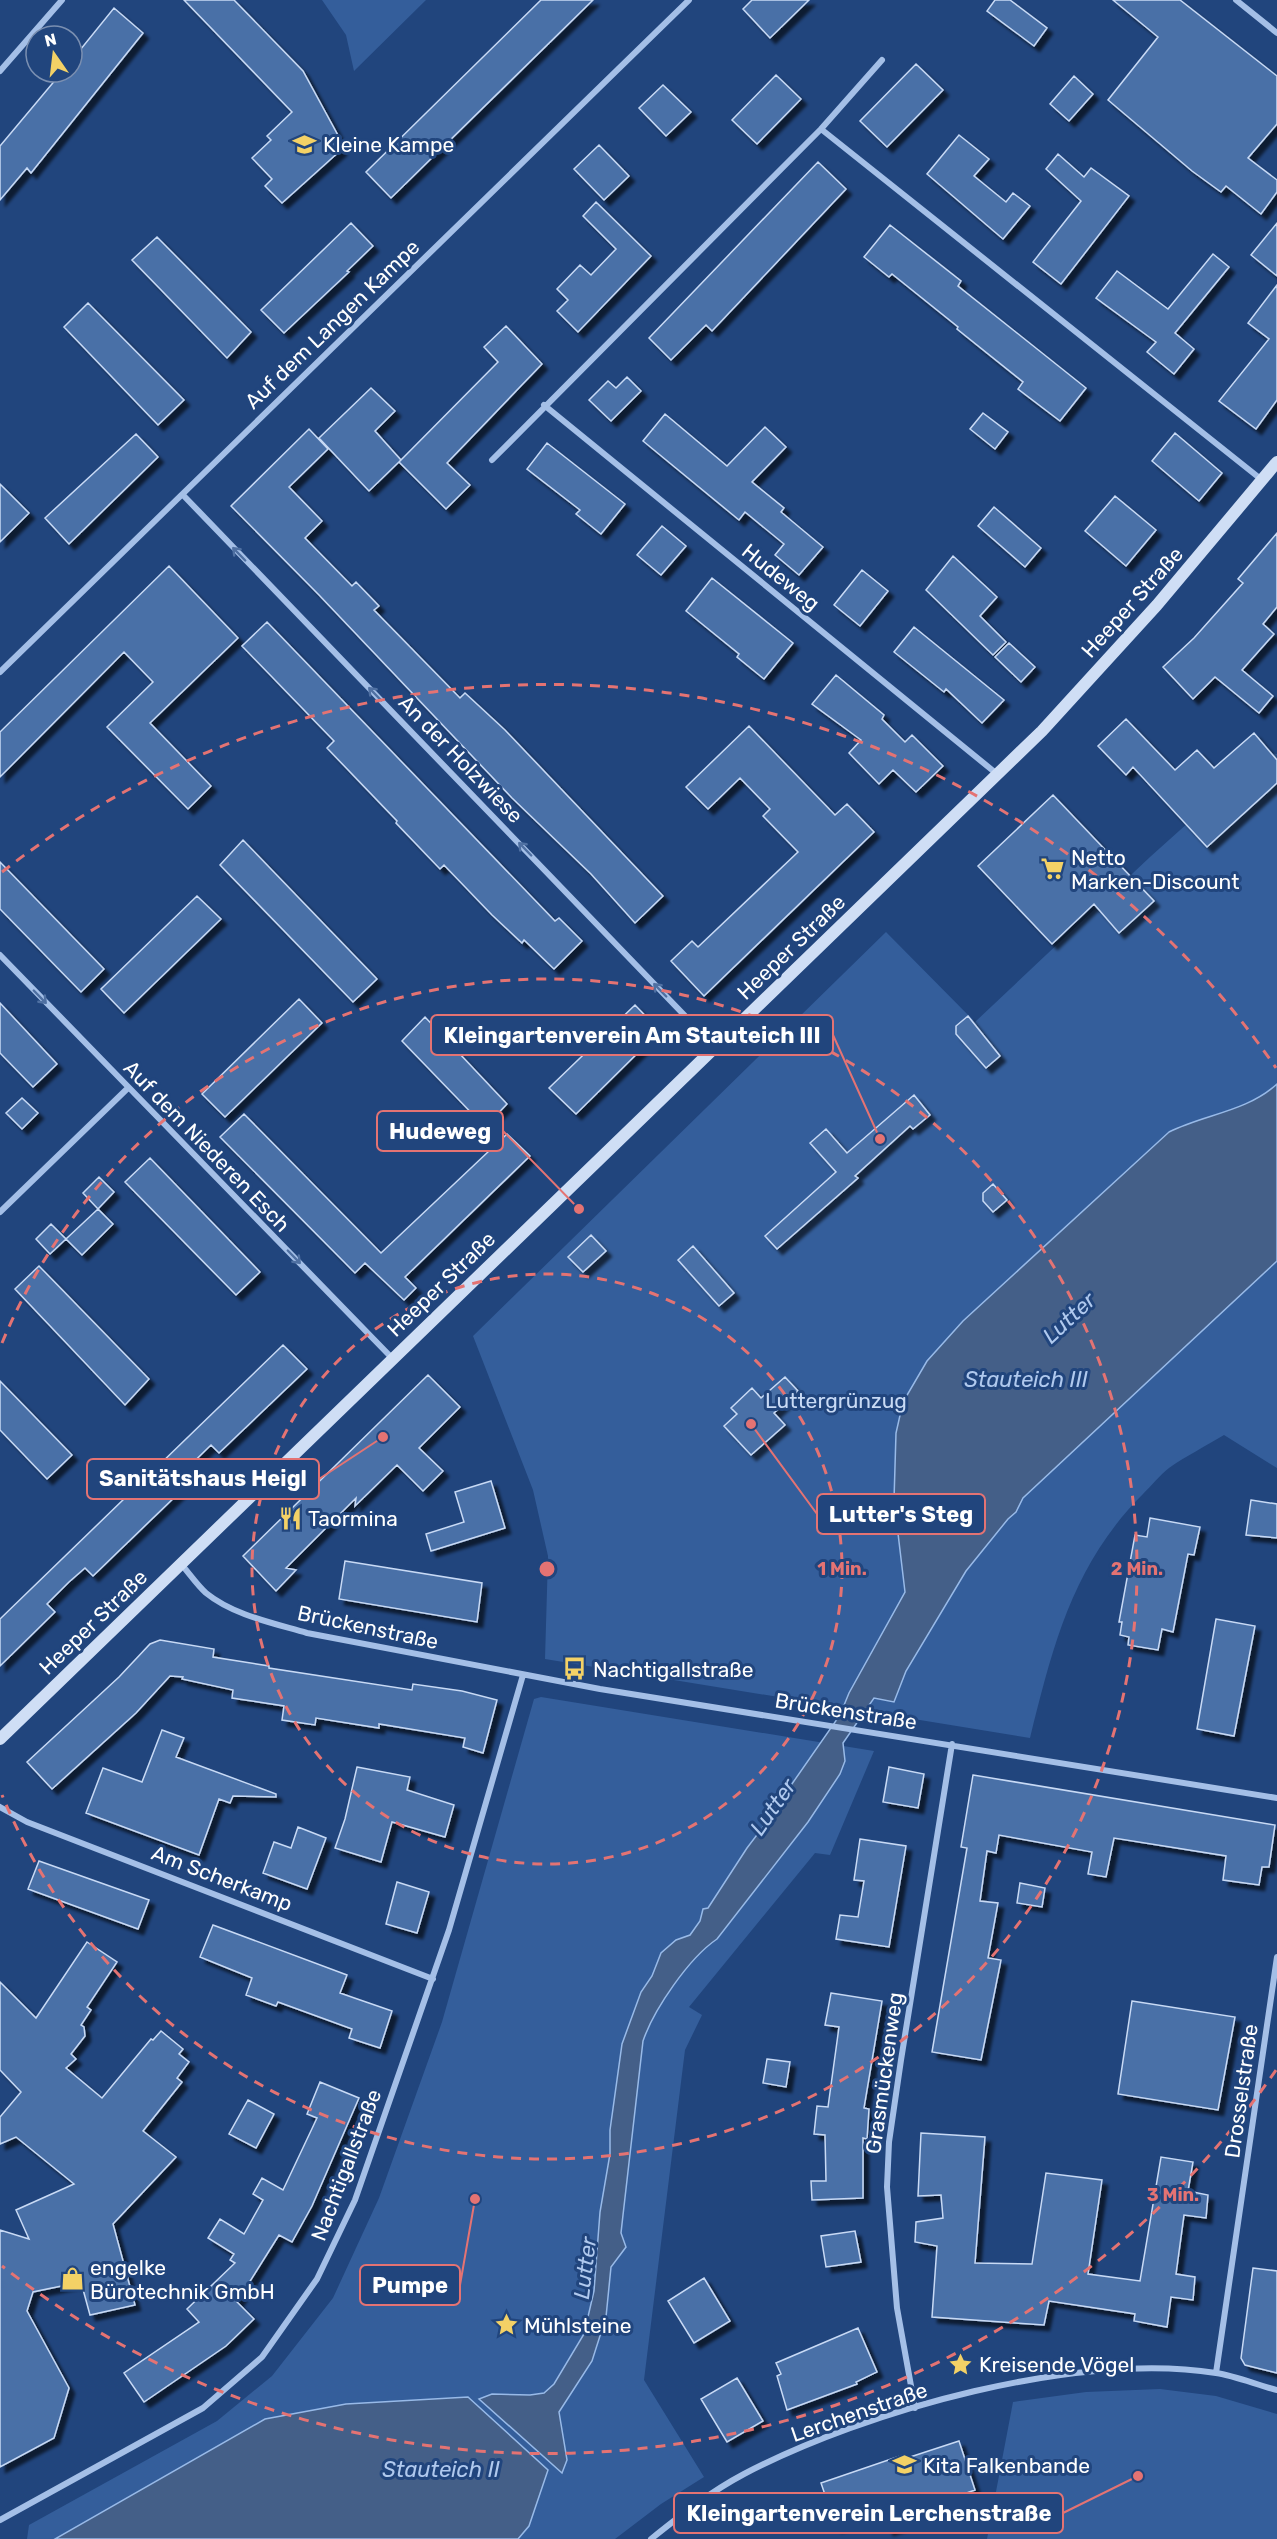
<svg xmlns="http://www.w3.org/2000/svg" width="1277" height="2539" viewBox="0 0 1277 2539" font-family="Rubik,sans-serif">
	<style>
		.green { fill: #345e9b }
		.water { fill: #445f88; stroke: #98bae8; stroke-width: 1.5 }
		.building { fill: #496fa7; stroke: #c8daf5; stroke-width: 1.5; filter: url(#shadow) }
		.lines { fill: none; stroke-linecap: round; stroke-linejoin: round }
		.minor { stroke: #a4bfe7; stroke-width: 6 }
		.secondary { stroke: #cfdef5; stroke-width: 12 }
		.oneway { stroke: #4f70a2 }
		.ring { fill: none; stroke: #e47373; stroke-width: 3; stroke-dasharray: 10 8 }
		.labels { text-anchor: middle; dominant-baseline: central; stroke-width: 6; stroke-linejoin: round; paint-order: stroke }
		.poi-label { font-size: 21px; fill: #fff; stroke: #21457d; text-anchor: start }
		.street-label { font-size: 21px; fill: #fff; stroke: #21457d }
		.park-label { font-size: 21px; fill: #c8daf5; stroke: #21457d }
		.water-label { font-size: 22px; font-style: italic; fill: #b0c9ee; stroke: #21457d }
		.centre { fill: #e47373; stroke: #21457d; stroke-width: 3 }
		.ring-label { font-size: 18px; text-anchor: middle; font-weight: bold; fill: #e47373; stroke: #21457d; stroke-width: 6; stroke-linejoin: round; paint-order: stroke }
		.leader { fill: none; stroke: #e47373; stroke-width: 2 }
		.callout-dot { fill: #e47373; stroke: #21457d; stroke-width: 2 }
		.callout { fill: #21457d; stroke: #e47373; stroke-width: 2 }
		.callout-label { font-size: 22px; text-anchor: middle; font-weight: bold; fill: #fff }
	</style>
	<defs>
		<filter id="shadow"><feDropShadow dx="5.5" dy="5.5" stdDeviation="1.5" flood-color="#0009"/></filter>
	</defs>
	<rect width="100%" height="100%" fill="#21457d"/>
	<!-- green -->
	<path class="green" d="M322 0H426L354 71 346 35Z
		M1266 753 1277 754V1468L1224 1435C1206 1446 1186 1456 1169 1468 1160 1475 1152 1485 1143 1494 1073 1564 1053 1645 1030 1738L545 1659 548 1556 533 1490 473 1336 886 932 975 1022 1150 857Z
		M541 1697 874 1751 830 1855 815 1853 689 2007 702 2015 685 2050 644 2380 704 2477 661 2504 615 2539H27L29 2525 217 2421 272 2376 333 2298 379 2198 442 2022 534 1699Z
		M1160 2389 1216 2396 1277 2414V2539H987L1013 2402 1086 2392Z"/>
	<!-- water -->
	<path class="water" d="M1277 1084V1261L1023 1498 1016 1512 1008 1519 966 1571 906 1671 894 1702 874 1698 843 1743 845 1761 840 1774 808 1822 717 1939C689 1958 654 2009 643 2041L623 2215 621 2233 626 2247 611 2267 606 2317 592 2361 559 2412 567 2460 562 2473 479 2399 492 2394 530 2395 544 2393 554 2384 584 2334 594 2291 600 2212 610 2154V2130L622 2044 641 1992 652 1976 661 1953 676 1940 690 1935 700 1921 703 1909 708 1908 747 1848 766 1823 773 1819 787 1791 840 1715 849 1693 905 1592 894 1500 896 1433 903 1402 927 1361 963 1321 1169 1132C1205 1114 1246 1112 1277 1084Z
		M468 2397 548 2470 529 2526 518 2539H55L265 2419 346 2404Z"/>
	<!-- building -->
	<path class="building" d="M184 0H234L303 71 340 139 341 150 282 203 265 186 272 179 252 158 271 140 267 136 292 112Z
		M541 0H593L391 198 366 172Z
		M752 0H809L770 38 743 9Z
		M995 0H1010L1047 28 1034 46 987 11Z
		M1113 0H1180L1277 76V124L1248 158 1277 180V192L1261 214 1226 186 1221 192 1192 171 1108 100 1158 37Z
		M114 8 143 33 31 173 27 168 0 200V146L62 72H72V60Z
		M916 64 943 90 887 147 860 121Z
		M776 75 801 99 757 144 732 120Z
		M1074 76 1093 94 1069 121 1050 104Z
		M663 85 691 112 666 136 639 108Z
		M959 135 989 159 974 176 1006 202 1013 193 1030 206 1003 239 927 174Z
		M599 145 629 176 604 200 574 169Z
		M1058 154 1084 177 1091 168 1129 196 1061 284 1033 262 1081 201 1046 169Z
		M818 162 846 189 712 331 706 325 671 360 649 338Z
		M596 202 651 256 578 332 557 311 568 300 557 289 580 265 591 275 616 249 583 216Z
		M351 223 373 246 347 271 349 272 284 333 261 310Z
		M1277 223V276L1251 255Z
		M890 225 961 281 958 286 1086 388 1060 421 1018 389 1023 382 957 329 958 327 892 274 889 277 864 257Z
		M157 237 251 332 227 358 132 260Z
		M1213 254 1229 267 1175 333 1194 349 1174 374 1147 352 1156 342 1096 298 1117 271 1168 309Z
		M1277 285V400L1256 429 1219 401 1269 339 1248 323Z
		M88 303 184 400 158 425 64 327Z
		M506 326 542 364 447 463 470 485 446 509 399 462 498 362 484 347Z
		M627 377 641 391 611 421 589 400 608 381 616 388Z
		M371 388 395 411 375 431 401 460 369 491 319 438Z
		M983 413 1008 432 995 449 970 429Z
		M665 414 727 466 765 427 786 447 752 482 784 508 781 512 823 547 799 575 775 555 784 544 745 512 739 520 643 441Z
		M309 429 328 449 289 487 322 521 305 538 352 586 356 582 379 606 374 610 460 698 465 693 505 730 663 896 635 923 591 874 512 798 319 595 231 506Z
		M1175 433 1222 473 1199 501 1152 461Z
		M136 434 158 457 69 544 45 518Z
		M547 443 625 504 601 534 576 514 580 510 527 469Z
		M0 484 29 513 0 542Z
		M1115 496 1156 530 1126 566 1085 531Z
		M994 507 1041 548 1025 567 978 526Z
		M662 526 686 546 661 575 637 555Z
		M1277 533V607L1263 624 1274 634 1242 670 1273 696 1259 713 1215 677 1193 699 1163 667 1194 638 1243 583 1238 579Z
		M953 556 997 597 980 616 1006 642 993 655 926 590Z
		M169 566 238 638 150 723 211 786 188 809 107 727 153 682 124 652 0 777V732Z
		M862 570 888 591 860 626 834 605Z
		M712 578 793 643 764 679 737 657 739 654 686 611Z
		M267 622 555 921 559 918 582 941 554 969 524 940 522 943 492 915 444 865 440 869 396 823 397 821 327 748 334 741 242 646Z
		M914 627 1004 700 982 723 946 689 944 692 894 652Z
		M1009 643 1035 667 1021 682 995 657Z
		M836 675 884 715 882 719 905 742 912 735 943 766 916 792 893 770 879 784 849 753 861 740 812 704Z
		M1126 719 1175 770 1197 750 1214 768 1254 733 1277 760V783L1207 847 1133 767 1126 775 1098 746Z
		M749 726 835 815 847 804 874 832 704 996 671 961 692 941 698 947 798 852 763 816 770 809 740 778 708 809 686 787Z
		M1053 795 1154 901 1119 933 1094 904 1052 944 978 866Z
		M243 840 377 979 353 1002 220 865Z
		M0 862 104 969 81 992 0 909Z
		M197 896 221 919 124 1013 101 989Z
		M299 999 322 1023 225 1117 202 1094Z
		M0 1003 57 1064 33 1087 0 1053Z
		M635 1005 660 1031 576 1114 549 1088Z
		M968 1016 1000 1056 986 1068 956 1034V1026Z
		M425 1017 507 1104 485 1127 402 1041Z
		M914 1095 930 1115 913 1129 910 1126 855 1176 858 1178 777 1249 765 1236 836 1172 810 1143 826 1129 847 1153Z
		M22 1098 38 1113 22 1129 6 1113Z
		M244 1114 381 1253 507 1134 530 1156 405 1277 416 1288 404 1300 365 1263 355 1273 220 1137Z
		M150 1158 260 1272 236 1295 125 1182Z
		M99 1177 114 1192 98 1209 83 1193Z
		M993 1184 1007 1200 993 1212 983 1201V1193Z
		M98 1209 113 1224 82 1255 66 1239Z
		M51 1224 66 1239 50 1254 36 1239Z
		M591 1235 606 1251 583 1272 568 1257Z
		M693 1246 734 1293 719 1306 678 1260Z
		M39 1266 149 1379 125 1405 15 1289Z
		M283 1345 307 1369 219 1453 211 1445 173 1482 182 1490 93 1576 85 1568 69 1582 47 1604 55 1612 0 1666V1619Z
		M428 1375 460 1407 419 1448 443 1471 423 1491 397 1465 355 1506 356 1498 286 1568 296 1570 276 1591 243 1556Z
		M785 1377 798 1391 774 1413 785 1425 751 1455 724 1426 737 1414 731 1408 752 1388 761 1398Z
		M0 1381 72 1455 47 1479 0 1430Z
		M491 1481 505 1528 431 1551 426 1534 464 1522 455 1492Z
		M1251 1500 1277 1504V1538L1246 1535Z
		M1150 1518 1200 1527 1194 1555 1188 1554 1173 1632 1162 1629 1158 1650 1128 1645 1129 1637 1120 1635 1122 1622H1119L1135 1535 1147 1537Z
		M345 1561 482 1583 477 1622 339 1599Z
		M1216 1619 1255 1626 1234 1736 1197 1729Z
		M160 1640 214 1649 213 1657 269 1666V1668L412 1690 413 1684 462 1691 497 1700 483 1753 463 1747 465 1738 379 1724V1728L316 1718 315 1725 282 1720 284 1706 232 1698 233 1690 182 1679 183 1677 170 1676 136 1713 52 1789 27 1762 119 1677 150 1644Z
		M162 1730 184 1738 176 1757 276 1794V1797L233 1796 230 1803 219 1799 199 1855 86 1813 103 1768 142 1782Z
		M357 1767 410 1777 407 1790 454 1805 445 1837 392 1822 381 1862 335 1848 345 1819Z
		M889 1767 924 1774 918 1808 883 1802Z
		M973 1775 1275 1825 1269 1867H1262L1259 1885 1223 1880 1226 1856 1114 1838 1106 1877 1088 1874 1092 1852 999 1835 996 1853 987 1851 980 1901 998 1903 988 1958 1001 1960 981 2060 932 2052 967 1848 961 1847Z
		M298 1827 326 1838 307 1889 263 1873 274 1842 291 1848Z
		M860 1839 906 1846 889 1947 836 1939 840 1915 858 1917 864 1881 854 1880Z
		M39 1861 149 1900 138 1929 28 1889Z
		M397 1882 429 1892 417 1933 386 1924Z
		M1020 1883 1045 1888 1042 1907 1017 1903Z
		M213 1925 347 1975 340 1993 392 2011 380 2048 349 2038 352 2029 278 2002 276 2006 246 1995 252 1978 200 1957Z
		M87 1942 117 1962 87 2007 91 2010 81 2025 84 2027 85 2036 71 2054 76 2059 66 2068 102 2098 151 2039 153 2040 161 2031 183 2049 179 2054 189 2062 177 2078 182 2082 143 2131 176 2157 113 2224 135 2305 90 2315 81 2282 33 2292 27 2311 69 2388 54 2438 0 2467V2230L29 2239 16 2210 74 2184 16 2137 0 2144V2117L21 2092 0 2070V1982L36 2018Z
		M831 1993 882 2001 864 2108 869 2109 867 2139 863 2138V2198L812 2200 811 2181H826L825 2135 814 2134 817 2106 828 2107 839 2027 825 2025Z
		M1132 2001 1235 2017 1218 2110 1118 2094Z
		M767 2059 790 2062 786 2087 763 2083Z
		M320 2082 359 2098 312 2206 292 2242 279 2235 237 2302 254 2319 226 2346 144 2402 124 2373 199 2322 187 2309 235 2263 230 2260 234 2254 208 2238 220 2219 244 2234 263 2200 253 2194 262 2178 283 2190 317 2118 307 2114Z
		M248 2100 274 2114 256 2148 229 2134Z
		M921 2133 985 2137 975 2263 1032 2264 1046 2173 1102 2180 1088 2274 1140 2281 1161 2157 1193 2162 1188 2191 1208 2195 1206 2218 1184 2215 1176 2274 1195 2277 1193 2300 1171 2297 1167 2327 1134 2321 1135 2314 1049 2301 1044 2325 932 2317 937 2246 915 2242 916 2222 943 2218 941 2195 918 2196Z
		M855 2231 861 2262 826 2267 821 2236Z
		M1253 2268 1277 2271V2373L1245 2365 1241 2358Z
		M704 2278 730 2321 694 2343 668 2301Z
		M858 2328 877 2372 856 2382 857 2384 787 2410 777 2376 781 2374 776 2363Z
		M737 2378 763 2421 727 2442 701 2399Z
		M959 2441 975 2490 941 2502 944 2511 888 2530 882 2512 836 2527 821 2483 903 2455 904 2459Z"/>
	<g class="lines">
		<!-- minor -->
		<path class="minor" d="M1236 0 1277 33
			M0 71 62 0
			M821 129 1262 480
			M544 405 997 774
			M492 460 821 129 882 60
			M183 495 715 1047
			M0 672 689 0
			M0 955 392 1358
			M0 1212 128 1088
			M181 1564C189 1573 197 1585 206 1593 233 1615 273 1623 307 1633L600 1689 1277 1798
			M0 1807 27 1822 433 1979
			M1216 2373 1277 1957
			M915 2408 897 2308 887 2187 889 2142 901 2060 952 1744
			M0 2520 203 2408 262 2357 317 2279 355 2200 449 1930 523 1675
			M651 2539C681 2515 710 2492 744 2474 866 2410 1078 2351 1216 2373 1236 2376 1257 2385 1277 2390"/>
		<!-- secondary -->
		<path class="secondary" d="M0 1739 1042 731 1157 605 1277 462"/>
	</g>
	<!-- one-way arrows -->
	<defs><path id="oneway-shaft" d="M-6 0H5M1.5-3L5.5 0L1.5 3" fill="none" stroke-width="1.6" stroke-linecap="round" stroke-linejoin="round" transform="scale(1.5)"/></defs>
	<g class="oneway">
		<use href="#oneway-shaft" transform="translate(239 554) rotate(-134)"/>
		<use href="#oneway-shaft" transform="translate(375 694) rotate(-134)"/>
		<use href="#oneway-shaft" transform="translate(525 849) rotate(-134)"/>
		<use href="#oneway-shaft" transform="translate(660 990) rotate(-134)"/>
		<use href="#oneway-shaft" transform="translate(40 997) rotate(46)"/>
		<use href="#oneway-shaft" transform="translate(294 1257) rotate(46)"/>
	</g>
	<!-- distance rings -->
	<g class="ring">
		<circle cx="547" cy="1569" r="295"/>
		<path d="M2 1343A590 590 0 1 1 2 1795"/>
		<path d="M1276 2070A885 885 0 0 1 2 2266M2 872A885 885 0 0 1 1276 1068"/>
	</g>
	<!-- icons -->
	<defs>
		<symbol id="school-bare" viewBox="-9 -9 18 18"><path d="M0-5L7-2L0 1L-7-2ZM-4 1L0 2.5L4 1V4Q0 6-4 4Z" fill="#f3d166" stroke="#21457d" stroke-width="2.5" paint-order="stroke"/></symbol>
		<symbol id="supermarket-bare" viewBox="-9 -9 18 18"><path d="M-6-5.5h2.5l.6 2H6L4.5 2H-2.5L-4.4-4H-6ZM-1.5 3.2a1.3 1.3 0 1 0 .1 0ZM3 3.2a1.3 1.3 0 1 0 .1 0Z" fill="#f3d166" stroke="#21457d" stroke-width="2.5" paint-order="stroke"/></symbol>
		<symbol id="restaurant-bare" viewBox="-9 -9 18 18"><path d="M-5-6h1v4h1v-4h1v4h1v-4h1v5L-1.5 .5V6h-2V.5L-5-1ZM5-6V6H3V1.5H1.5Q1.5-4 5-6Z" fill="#f3d166" stroke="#21457d" stroke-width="2.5" paint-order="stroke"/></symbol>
		<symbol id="bus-bare" viewBox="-9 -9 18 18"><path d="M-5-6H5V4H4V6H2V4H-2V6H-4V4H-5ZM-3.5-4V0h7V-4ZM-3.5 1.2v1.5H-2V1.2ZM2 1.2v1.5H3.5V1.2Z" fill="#f3d166" stroke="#21457d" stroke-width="2.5" paint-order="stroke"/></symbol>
		<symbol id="shop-bare" viewBox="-9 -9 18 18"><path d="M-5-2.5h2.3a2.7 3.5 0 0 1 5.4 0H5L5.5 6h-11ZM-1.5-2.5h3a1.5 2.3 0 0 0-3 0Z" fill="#f3d166" stroke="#21457d" stroke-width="2.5" paint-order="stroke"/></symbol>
		<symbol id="sight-bare" viewBox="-9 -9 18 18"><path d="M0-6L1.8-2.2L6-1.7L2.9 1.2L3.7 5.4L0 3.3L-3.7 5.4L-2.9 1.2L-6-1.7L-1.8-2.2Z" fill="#f3d166" stroke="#21457d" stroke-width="2.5" paint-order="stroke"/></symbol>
	</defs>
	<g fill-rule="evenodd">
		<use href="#school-bare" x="288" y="128" width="33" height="33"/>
		<use href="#supermarket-bare" x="1036" y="852" width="33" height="33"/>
		<use href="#restaurant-bare" x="274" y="1502" width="33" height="33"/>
		<use href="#bus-bare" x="558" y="1652" width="33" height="33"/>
		<use href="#shop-bare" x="56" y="2262" width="33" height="33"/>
		<use href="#sight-bare" x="490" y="2308" width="33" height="33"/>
		<use href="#sight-bare" x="944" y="2348" width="33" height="33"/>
		<use href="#school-bare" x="888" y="2448" width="33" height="33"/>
	</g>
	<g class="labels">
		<!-- poi labels -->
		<g class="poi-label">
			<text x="323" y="144">Kleine Kampe</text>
			<text x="1071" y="857">Netto<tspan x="1071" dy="24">Marken-Discount</tspan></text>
			<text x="308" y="1518">Taormina</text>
			<text x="593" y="1669">Nachtigallstraße</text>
			<text x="90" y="2267">engelke<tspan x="90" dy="24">Bürotechnik GmbH</tspan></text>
			<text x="524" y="2325">Mühlsteine</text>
			<text x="979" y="2364">Kreisende Vögel</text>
			<text x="923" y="2465">Kita Falkenbande</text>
		</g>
		<!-- street labels -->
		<g class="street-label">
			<text transform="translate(332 324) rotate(-44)">Auf dem Langen Kampe</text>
			<text transform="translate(781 577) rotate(39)">Hudeweg</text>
			<text transform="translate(1132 602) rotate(-48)">Heeper Straße</text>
			<text transform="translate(461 759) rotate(46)">An der Holzwiese</text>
			<text transform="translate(791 947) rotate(-44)">Heeper Straße</text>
			<text transform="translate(207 1146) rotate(46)">Auf dem Niederen Esch</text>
			<text transform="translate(441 1284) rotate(-44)">Heeper Straße</text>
			<text transform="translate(93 1622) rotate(-44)">Heeper Straße</text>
			<text transform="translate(368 1627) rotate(12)">Brückenstraße</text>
			<text transform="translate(846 1711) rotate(9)">Brückenstraße</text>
			<text transform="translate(222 1878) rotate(21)">Am Scherkamp</text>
			<text transform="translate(884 2073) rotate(-82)">Grasmückenweg</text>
			<text transform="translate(1241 2091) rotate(-82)">Drosselstraße</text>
			<text transform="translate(346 2165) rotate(-69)">Nachtigallstraße</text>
			<text transform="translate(859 2412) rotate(-19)">Lerchenstraße</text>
		</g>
		<!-- park labels -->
		<g class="park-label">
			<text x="836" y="1400">Luttergrünzug</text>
		</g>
		<!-- water labels -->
		<g class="water-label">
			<text transform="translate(1069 1318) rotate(-43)">Lutter</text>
			<text x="1026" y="1379">Stauteich III</text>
			<text transform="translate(773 1807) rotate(-55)">Lutter</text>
			<text transform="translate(585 2268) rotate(-83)">Lutter</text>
			<text x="441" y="2469">Stauteich II</text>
		</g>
	</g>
	<circle cx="547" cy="1569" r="9" class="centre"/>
	<g class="ring-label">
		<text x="842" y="1575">1 Min.</text>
		<text x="1137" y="1575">2 Min.</text>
		<text x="1173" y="2201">3 Min.</text>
	</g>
	<!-- callouts -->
	<path class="leader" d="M880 1139L833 1035M579 1209L503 1131M383 1437L319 1479M751 1424L817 1514M475 2199L460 2285M1138 2476L1063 2513"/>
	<g class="callout-dot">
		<circle cx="880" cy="1139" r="6"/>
		<circle cx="579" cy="1209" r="6"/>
		<circle cx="383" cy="1437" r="6"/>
		<circle cx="751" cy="1424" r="6"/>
		<circle cx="475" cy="2199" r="6"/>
		<circle cx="1138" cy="2476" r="6"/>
	</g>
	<g class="callout">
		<rect x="431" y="1015" width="402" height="40" rx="6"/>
		<rect x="377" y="1111" width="126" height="40" rx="6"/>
		<rect x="87" y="1459" width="232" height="40" rx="6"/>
		<rect x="817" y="1494" width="168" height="40" rx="6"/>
		<rect x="360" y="2265" width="100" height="40" rx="6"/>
		<rect x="674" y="2493" width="389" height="40" rx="6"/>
	</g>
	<g class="callout-label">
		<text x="632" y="1043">Kleingartenverein Am Stauteich III</text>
		<text x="440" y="1139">Hudeweg</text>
		<text x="203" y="1486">Sanitätshaus Heigl</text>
		<text x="901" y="1522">Lutter's Steg</text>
		<text x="410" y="2293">Pumpe</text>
		<text x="869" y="2521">Kleingartenverein Lerchenstraße</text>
	</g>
	<!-- north arrow -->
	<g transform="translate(54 54) rotate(346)"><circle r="28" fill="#21457d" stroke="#7a8fb1" stroke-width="1.5"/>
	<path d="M0-4.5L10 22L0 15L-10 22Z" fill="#f3d166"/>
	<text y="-9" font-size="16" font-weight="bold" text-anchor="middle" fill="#ffffff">N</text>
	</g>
</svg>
